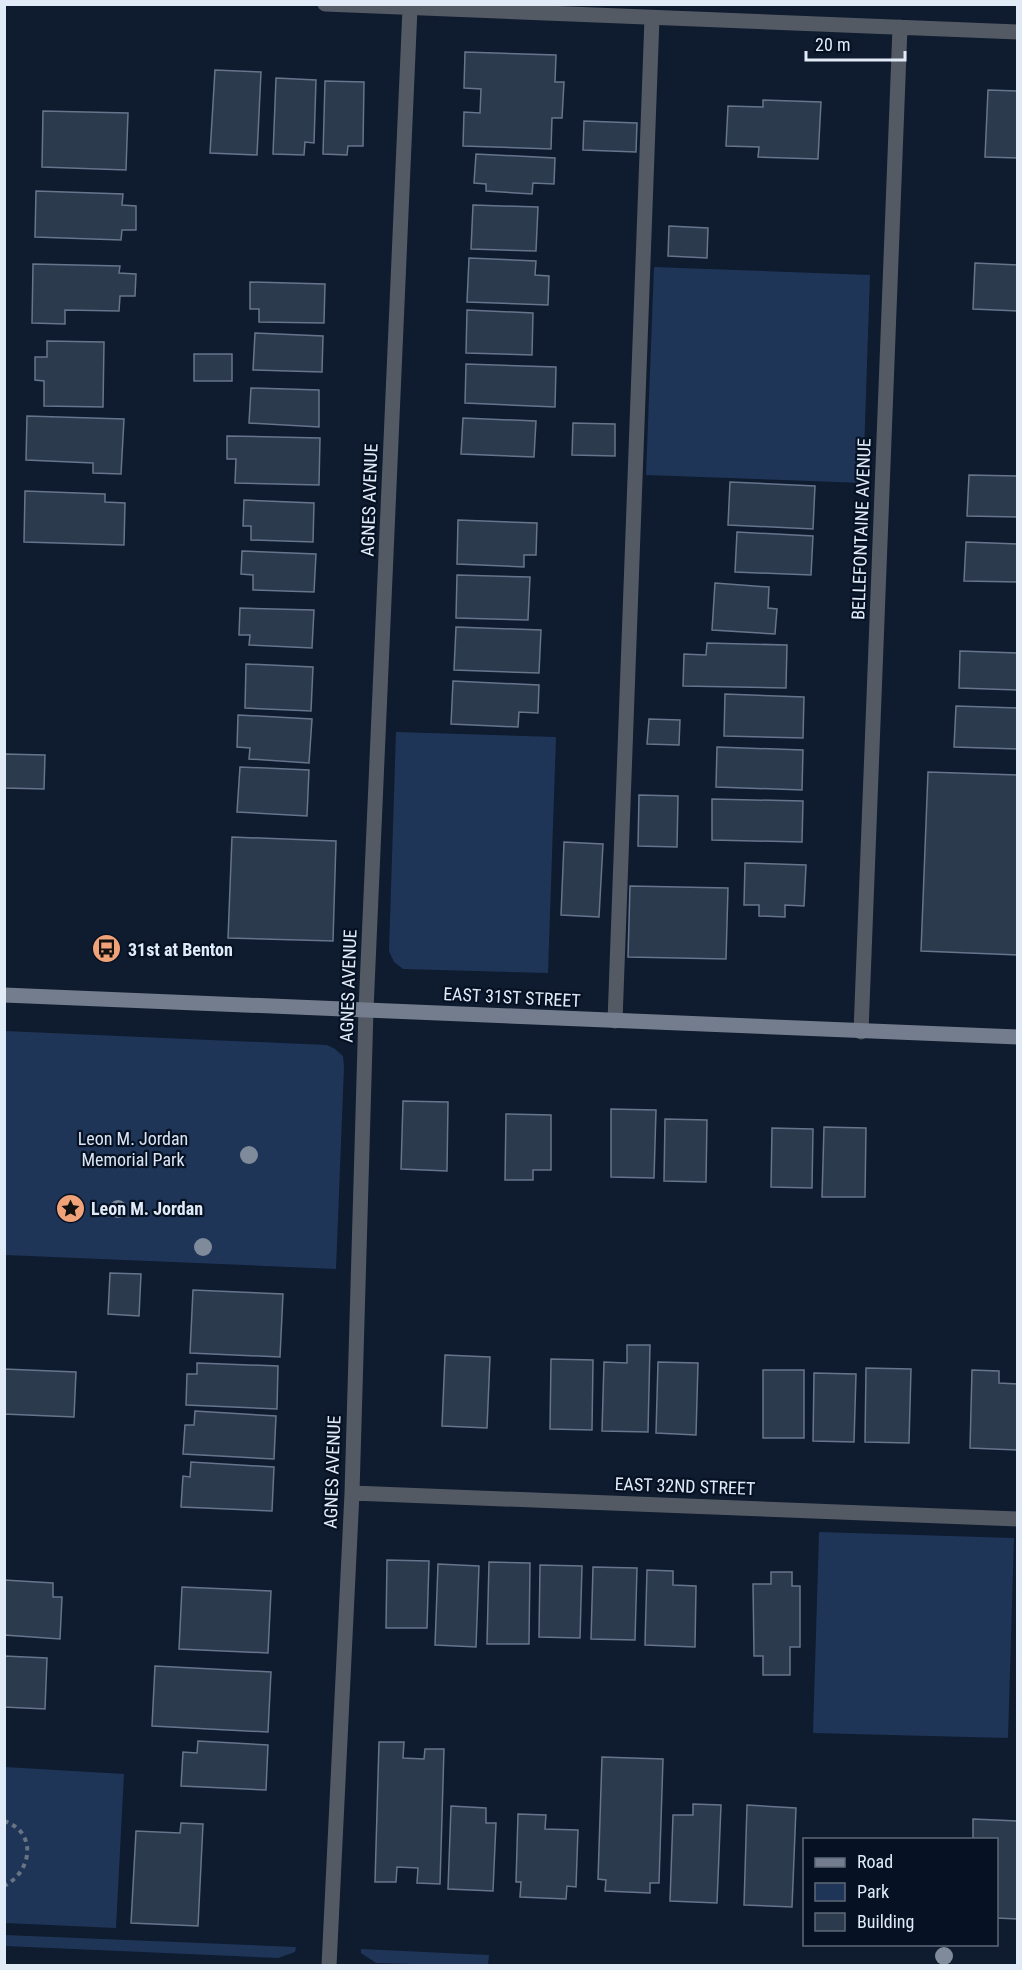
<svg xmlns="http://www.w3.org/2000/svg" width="1022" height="1970" viewBox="0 0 1022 1970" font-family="'Roboto Condensed',sans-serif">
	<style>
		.green { fill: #1e3557 }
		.building { fill: #2c3a4e; stroke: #66758c; stroke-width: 1.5 }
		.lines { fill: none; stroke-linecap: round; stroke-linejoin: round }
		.path { stroke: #687383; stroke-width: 4; stroke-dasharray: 4.5 4.5; stroke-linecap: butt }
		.lane { stroke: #535a64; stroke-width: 15 }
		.street { stroke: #535a64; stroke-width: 15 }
		.secondary { stroke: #737d8d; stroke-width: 15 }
		.tree { fill: #7f8a9a }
		.labels { text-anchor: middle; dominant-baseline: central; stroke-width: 4.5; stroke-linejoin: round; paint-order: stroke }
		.street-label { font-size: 18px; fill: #e1eaf7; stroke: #061224 }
		.poi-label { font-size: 18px; font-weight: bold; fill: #e1eaf7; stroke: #061224; text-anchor: start }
		.park-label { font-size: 18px; fill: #dae4f3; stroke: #061224 }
	</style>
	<rect width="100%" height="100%" fill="#0f1b2e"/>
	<!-- green -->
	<path class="green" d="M654 267 870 275 863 483 646 475Z
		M396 732 556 737 548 973 403 969 394 962 389 951Z
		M5 1031 327 1045 335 1049 343 1056 344 1067 336 1269 5 1255Z
		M819 1532 1014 1538 1008 1738 813 1733Z
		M5 1767 124 1774 116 1928 5 1923Z
		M5 1935 296 1947 295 1952 278 1958 5 1946Z
		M361 1949 489 1955 488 1966 376 1963 361 1953Z"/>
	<!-- building -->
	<path class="building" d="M465 52 556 55 555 82H564L562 118H552L551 149 463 146 464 112 480 113 481 89 464 88Z
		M215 70 261 72 257 155 210 153Z
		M276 78 316 80 314 143 305 142 304 155 273 154Z
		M325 81 364 82 363 146H348L347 155 323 154Z
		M988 90 1018 91V158L985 157Z
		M763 100 821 102 818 159 758 157 759 147 726 146 728 106 763 107Z
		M43 111 128 113 126 170 42 167Z
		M584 121 637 123 636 152 583 150Z
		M476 154 555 158 554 184 533 183 532 194 486 191V184L474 183Z
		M36 191 123 194 122 205 136 206V230H122L121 240 35 237Z
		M473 205 538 207 536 251 471 249Z
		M669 226 708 228 707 258 668 256Z
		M469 258 536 261 535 275 549 276 548 305 467 302Z
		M975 263 1018 265V311L973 309Z
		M33 264 120 266 119 273 136 274 135 296H120L119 311 65 310V324L32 323Z
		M250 282 325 284 324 323 259 322V309H250Z
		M467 310 533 313 532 355 466 353Z
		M255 333 323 336 322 372 253 370Z
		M47 341 104 342 103 407 44 406V381L35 380V357H47Z
		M194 354H232V381H194Z
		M466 364 556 367 555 407 465 403Z
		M251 388 319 390V427L249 423Z
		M27 416 124 419 121 474 93 473V463L26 460Z
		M463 418 536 421 534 457 461 454Z
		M573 423 615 424V456L572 455Z
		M227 436 320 438 319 485 235 483 236 459H227Z
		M969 475 1018 476V517L967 516Z
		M730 482 815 486 813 529 728 525Z
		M25 491 105 494V502L125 503 124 545 24 542Z
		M244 500 314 503 313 542 251 540V526H243Z
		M458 520 537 523 536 555H524V567L457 564Z
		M737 532 813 536 811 575 735 572Z
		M966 542 1018 544V582L964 581Z
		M242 551 316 554 314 592 253 590V575L241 574Z
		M457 575 530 577 528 620 456 618Z
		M715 583 769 587 768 608 777 609 775 634 712 630Z
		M240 608 314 610 312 648 249 645 250 635H239Z
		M456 627 541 630 539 673 454 670Z
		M707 643 787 645 786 688 683 686 684 654 706 655Z
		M960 651 1018 653V690L959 688Z
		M246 664 313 667 311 711 245 708Z
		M453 681 539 685 538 713 519 712 518 727 451 724Z
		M725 694 804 697 803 738 724 736Z
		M956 706 1018 708V749L954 747Z
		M238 715 312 719 309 763 249 759 250 748 237 747Z
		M649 719 680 720 679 745 647 744Z
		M717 747 803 750 802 790 716 787Z
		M4 754 45 755 44 789 4 788Z
		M240 767 309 770 307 816 237 812Z
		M928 772 1018 775V955L921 951Z
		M639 795 678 796 677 847 638 846Z
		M712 799 803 801 802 842 712 840Z
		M232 837 336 841 333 941 228 938Z
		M564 842 603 844 599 917 561 915Z
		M745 863 806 865 804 906 785 905V917L759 916V905H744Z
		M630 886 728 888 726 959 628 957Z
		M403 1101 448 1102 447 1171 401 1169Z
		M611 1109 656 1110 654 1178 611 1177Z
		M506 1114 551 1115V1170H533V1180H505Z
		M665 1119 707 1120 706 1182 664 1181Z
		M824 1127 866 1128 865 1197H822Z
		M772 1128 813 1129 812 1188 771 1187Z
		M110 1273 141 1274 139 1316 108 1314Z
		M193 1290 283 1294 280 1357 190 1353Z
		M627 1345H650L648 1432 602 1431 604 1362 627 1363Z
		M445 1355 490 1357 487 1428 442 1426Z
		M551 1359 593 1360 592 1430 550 1429Z
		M658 1362 698 1363 696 1435 656 1433Z
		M197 1363 278 1366 277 1409 186 1405 187 1374H197Z
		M866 1368 911 1369 909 1443 865 1442Z
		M4 1369 76 1372 74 1417 4 1414Z
		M763 1370H804V1438H763Z
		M972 1370 999 1371V1383L1018 1384 1017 1450 970 1448Z
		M814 1373 856 1374 854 1442 813 1441Z
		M195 1411 276 1416 274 1459 183 1454 185 1425H194Z
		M191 1462 274 1467 272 1511 181 1507 183 1476 190 1477Z
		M387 1560 429 1561 427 1628H386Z
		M489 1562 530 1563 529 1644H487Z
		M438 1564 479 1566 476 1647 435 1645Z
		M540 1565 582 1566 580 1638 539 1637Z
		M593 1567 637 1568 635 1640 591 1639Z
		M647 1570 673 1571V1585L696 1586 695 1647 645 1645Z
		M771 1572H792V1586H800V1647H790V1675H763V1656H754L753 1584H771Z
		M4 1580 53 1583V1597H62L60 1639 4 1635Z
		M182 1587 271 1591 268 1653 179 1649Z
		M4 1656 47 1658 45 1709 4 1707Z
		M155 1666 271 1672 268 1732 152 1726Z
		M198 1741 268 1745 266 1790 181 1786 183 1752 197 1753Z
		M379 1742H404L403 1758 424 1759 425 1749H444L440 1884 417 1883 418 1868 397 1867 396 1882H375Z
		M602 1757 663 1759 659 1883H650V1893L605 1891 606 1880 598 1879Z
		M693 1804 721 1805 717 1903 670 1901 673 1815H693Z
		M747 1805 796 1808 792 1907 744 1905Z
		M451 1806 486 1808V1823H496L493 1891 448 1889Z
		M518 1814 546 1815 545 1829 578 1830 576 1887 567 1886 566 1899 520 1897 521 1882H516Z
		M973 1819 1018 1821V1919L996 1918V1840H973Z
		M181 1823 203 1824 198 1926 131 1923 136 1831 180 1833Z"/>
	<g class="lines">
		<!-- path -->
		<path class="path" d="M4 1821C38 1832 32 1872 4 1886"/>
		<!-- lane -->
		<path class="lane" d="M615 1021 652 18"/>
		<!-- street -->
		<path class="street" d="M325 4 1018 32
			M861 1032 900 27
			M352 1493 1018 1519
			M329 1966 352 1493 366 1010 410 8"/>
		<!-- secondary -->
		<path class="secondary" d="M4 995 1018 1037"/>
	</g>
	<!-- trees -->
	<g class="tree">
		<circle cx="249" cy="1155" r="9"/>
		<circle cx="118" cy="1209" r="9"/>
		<circle cx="203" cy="1247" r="9"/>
		<circle cx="944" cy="1956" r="9"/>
	</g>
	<!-- icons -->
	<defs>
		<symbol id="bus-disc" viewBox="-11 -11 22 22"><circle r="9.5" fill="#f0a279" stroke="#061224"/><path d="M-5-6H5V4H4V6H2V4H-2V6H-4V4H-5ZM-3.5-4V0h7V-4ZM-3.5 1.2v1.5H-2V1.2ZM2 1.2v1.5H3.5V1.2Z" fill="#111"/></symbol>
		<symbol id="sight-disc" viewBox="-11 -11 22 22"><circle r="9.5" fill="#f0a279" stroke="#061224"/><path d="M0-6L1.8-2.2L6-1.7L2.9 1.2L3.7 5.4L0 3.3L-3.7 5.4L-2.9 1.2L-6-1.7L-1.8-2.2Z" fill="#111"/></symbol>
	</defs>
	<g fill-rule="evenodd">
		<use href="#bus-disc" x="90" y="932" width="33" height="33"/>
		<use href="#sight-disc" x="54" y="1192" width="33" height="33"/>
	</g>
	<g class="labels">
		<!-- street labels -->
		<g class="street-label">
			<text transform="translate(369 500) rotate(-88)">AGNES AVENUE</text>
			<text transform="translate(861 529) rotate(-88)">BELLEFONTAINE AVENUE</text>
			<text transform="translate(348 986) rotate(-88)">AGNES AVENUE</text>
			<text transform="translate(512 997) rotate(3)">EAST 31ST STREET</text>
			<text transform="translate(332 1472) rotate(-88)">AGNES AVENUE</text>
			<text transform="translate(685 1486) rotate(2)">EAST 32ND STREET</text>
		</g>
		<!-- poi labels -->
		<g class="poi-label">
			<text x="128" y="949">31st at Benton</text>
			<text x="91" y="1208">Leon M. Jordan</text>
		</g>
		<!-- park labels -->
		<g class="park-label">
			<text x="133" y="1138">Leon M. Jordan<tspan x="133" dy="21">Memorial Park</tspan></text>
		</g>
	</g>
	<!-- border -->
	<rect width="1022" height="1970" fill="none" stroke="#e1eaf7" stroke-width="12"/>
	<!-- legend -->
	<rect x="803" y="1838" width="195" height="108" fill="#061224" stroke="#5e6878" stroke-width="1.5"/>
	<rect x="815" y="1858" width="30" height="9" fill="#737d8d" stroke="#5e6878" stroke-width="1.5"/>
	<text x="857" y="1868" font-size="18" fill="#e1eaf7">Road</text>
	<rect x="815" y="1883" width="30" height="18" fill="#1e3557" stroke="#5e6878" stroke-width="1.5"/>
	<text x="857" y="1898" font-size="18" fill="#e1eaf7">Park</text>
	<rect x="815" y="1913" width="30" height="18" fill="#2c3a4e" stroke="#5e6878" stroke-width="1.5"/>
	<text x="857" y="1928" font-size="18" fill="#e1eaf7">Building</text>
	<!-- scale -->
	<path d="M806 51v9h99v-9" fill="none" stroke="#e1eaf7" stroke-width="3"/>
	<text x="815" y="51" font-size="18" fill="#e1eaf7" stroke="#061224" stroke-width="4.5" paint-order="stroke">20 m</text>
</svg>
